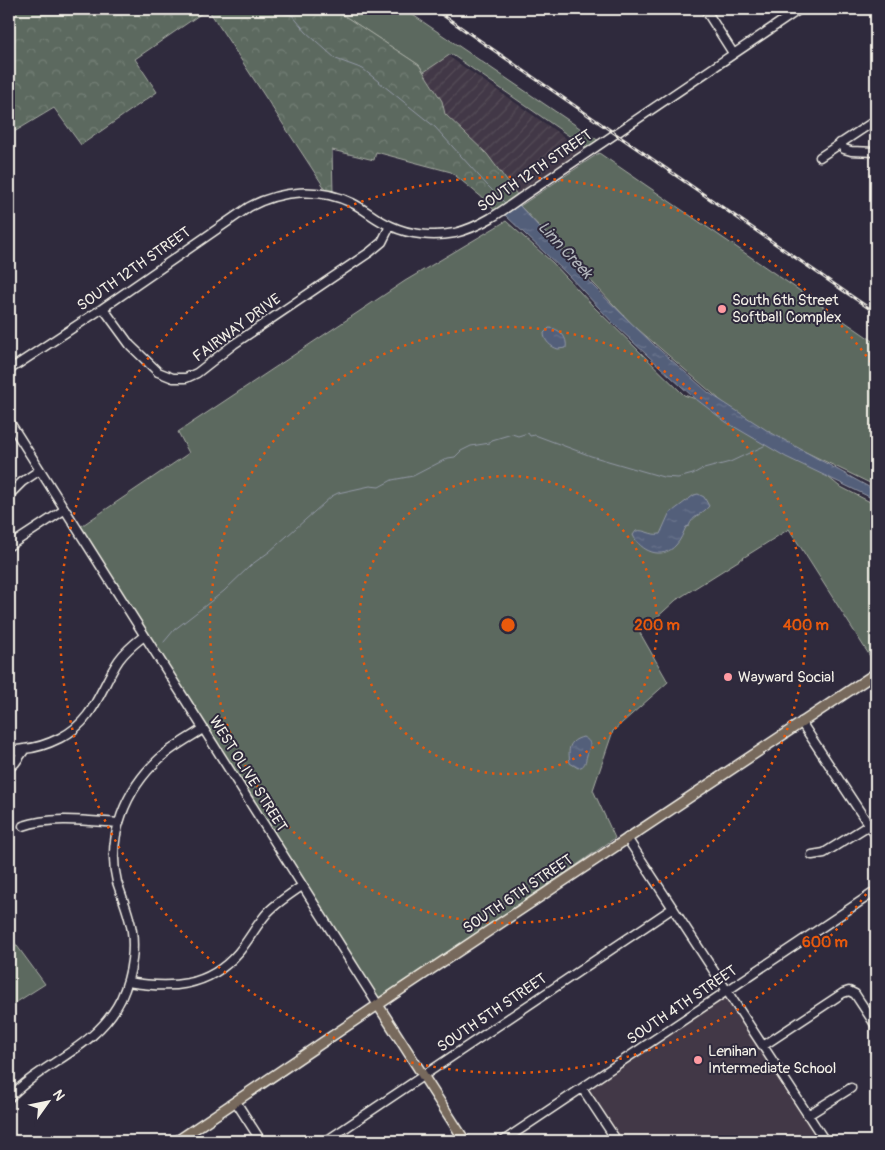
<svg xmlns="http://www.w3.org/2000/svg" width="885" height="1150" viewBox="0 0 885 1150" font-family="Pangolin,sans-serif">
	<style>
		.built { fill: #423846 }
		.industrial { fill: url(#industrial-furrows) }
		.green { fill: #5c695f; stroke: #a8ada4 }
		.forest { fill: url(#forest-crowns); stroke: #a8ada4 }
		.water { fill: url(#water-ripples); stroke: #9399a6 }
		.lines { fill: none; stroke-linecap: round; stroke-linejoin: round }
		.stream { stroke: #9399a6; stroke-width: 1 }
		.minor-casing { stroke: #f4f1e8; stroke-width: 11 }
		.major-casing { stroke: #f4f1e8; stroke-width: 12 }
		.minor { stroke: #2f2a3d; stroke-width: 8 }
		.major { stroke: #77695c; stroke-width: 9 }
		.rail-casing { stroke: #f4f1e8; stroke-width: 3 }
		.rail { stroke: #2f2a3d; stroke-width: 1; stroke-dasharray: 4; stroke-linecap: butt }
		.ring { fill: none; stroke: #e8590c; stroke-width: 2.5; stroke-dasharray: 2.5 5 }
		.poi-dot { fill: #ff9aa2; stroke: #2f2a3d; stroke-width: 2 }
		.labels { text-anchor: middle; dominant-baseline: central; stroke-width: 4; stroke-linejoin: round; paint-order: stroke }
		.street-label { font-size: 15px; fill: #f4f1e8; stroke: #2f2a3d }
		.poi-label { font-size: 15px; fill: #f4f1e8; stroke: #2f2a3d; text-anchor: start }
		.water-label { font-size: 16px; font-style: italic; fill: #b3b6bc; stroke: #2f2a3d }
		.centre { fill: #e8590c; stroke: #2f2a3d; stroke-width: 2.5 }
		.ring-label { font-size: 15px; text-anchor: middle; font-weight: bold; fill: #e8590c; stroke: #2f2a3d; stroke-width: 4; stroke-linejoin: round; paint-order: stroke }
	</style>
	<defs>
		<pattern id="industrial-furrows" width="10" height="10" patternUnits="userSpaceOnUse" patternTransform="scale(1.25)"><rect width="10" height="10" fill="#423846"/><path d="M-1 1l2-2M0 10L10 0M9 11l2-2" fill="none" stroke="#554c58"/></pattern>
		<pattern id="forest-crowns" width="20" height="18" patternUnits="userSpaceOnUse" patternTransform="scale(1.25)"><rect width="20" height="18" fill="#5c695f"/><path d="M2 6a3 3 0 1 1 6 0M12 15a3 3 0 1 1 6 0" fill="none" stroke="#747f76"/></pattern>
		<pattern id="water-ripples" width="26" height="14" patternUnits="userSpaceOnUse" patternTransform="scale(1.25)"><rect width="26" height="14" fill="#525e7a"/><path d="M2 4q2-2 4 0t4 0M15 11q2-2 4 0t4 0" fill="none" stroke="#6c768d"/></pattern>
	</defs>
	<rect width="100%" height="100%" fill="#2f2a3d"/>
	<filter id="ink" filterUnits="userSpaceOnUse"><feTurbulence type="fractalNoise" baseFrequency=".02" numOctaves="2"/><feDisplacementMap in="SourceGraphic" scale="10" xChannelSelector="R" yChannelSelector="G"/><feConvolveMatrix kernelMatrix="1 2 1 2 8 2 1 2 1" color-interpolation-filters="sRGB"/></filter>
	<g filter="url(#ink)">
		<!-- built -->
		<path class="built" d="M728 991 825 1141H707L704 1137 698 1141H617L582 1088Z"/>
		<!-- industrial -->
		<path class="industrial" d="M448 56 583 150 585 153 518 196 487 154 445 114 442 101 424 72Z"/>
		<!-- green -->
		<path class="green" d="M334 9H404L599 141 588 149 451 54 424 72 419 65Z
			M599 153 876 343V486L785 442 839 486 876 505V663L875 664 789 529 676 600 640 633 668 682 613 731 593 790 615 838 378 1005 77 529 189 453 178 432 405 281 506 221 553 263 593 306 684 395 734 412 632 324 520 206Z
			M9 935 45 984 9 1007Z"/>
		<!-- forest -->
		<path class="forest" d="M9 9H334L419 65 442 101 445 114 487 154 518 196 495 211 484 199 451 172 376 152 374 160 332 150 333 193 326 190 208 9 135 59 157 92 81 145 54 108 9 135Z"/>
		<!-- water -->
		<path class="water" d="M519 205 593 286 653 344 709 393 768 431 876 491V500L786 457 726 422 692 396 648 356 616 326 566 273 505 215Z
			M549 328C560 328 568 338 566 348L558 349C551 347 544 341 544 333Z
			M698 494 704 497 709 506C703 514 692 516 689 526L686 527C683 533 681 540 676 545 662 561 640 551 633 535L636 531C645 529 651 536 660 534L669 514 694 495Z
			M583 737C593 742 590 746 587 755 585 762 586 766 578 768L570 763C568 749 568 741 583 737Z"/>
		<g class="lines">
			<!-- stream -->
			<path class="stream" d="M253 9 292 15 306 32 336 59 363 69 435 127 487 185 506 204
				M164 642 174 630 224 591 251 565 269 552 332 496 338 493 370 486 379 487 392 480 413 476 448 458 455 457 461 451 471 446 490 443 492 440 512 434 518 436 528 433 530 436 535 435 591 456 663 477 678 478 693 474 700 470 730 462 764 446"/>
			<defs>
				<path id="minor" d="M705 9 733 53
					M840 143 844 149 851 151 876 152
					M820 157 876 120
					M103 308 130 345 158 372 173 378H186L197 373 234 344 370 252 382 242 390 226
					M9 370 103 308 249 207C281 190 319 187 352 203 365 209 377 221 391 226 410 235 434 237 455 233 480 227 501 212 522 197L800 9
					M9 421 378 1005
					M9 495 22 482 40 470
					M9 546 64 510
					M801 722 876 836
					M9 751C14 750 19 750 24 749 36 748 50 743 60 738 95 721 100 688 119 660 126 650 135 643 144 636
					M9 768 15 763 25 749
					M23 826C51 816 89 821 118 823
					M627 838 825 1141
					M812 855 824 853 869 825
					M128 982C170 989 208 988 238 953 249 940 257 924 268 912 278 902 290 894 302 886
					M763 1046 843 993 849 991 855 994 876 1026
					M582 1088 617 1141
					M9 1098C44 1061 97 1048 121 999 132 975 137 943 129 918 126 906 121 894 117 882 106 837 126 789 159 759 172 747 189 738 203 729
					M236 1102 261 1141
					M808 1115 851 1088
					M326 1141 673 908
					M503 1141 876 891"/>
				<path id="major" d="M378 1005 465 1141
					M177 1141 400 990 876 673"/>
			</defs>
			<!-- minor casing -->
			<use href="#minor" class="minor-casing"/>
			<!-- major casing -->
			<use href="#major" class="major-casing"/>
			<!-- minor -->
			<use href="#minor" class="minor"/>
			<!-- major -->
			<use href="#major" class="major"/>
			<defs>
				<path id="rail" d="M434 9 876 313"/>
			</defs>
			<!-- rail casing -->
			<use href="#rail" class="rail-casing"/>
			<!-- rail -->
			<use href="#rail" class="rail"/>
		</g>
	</g>
	<!-- distance rings -->
	<g class="ring">
		<circle cx="508" cy="625" r="149"/>
		<circle cx="508" cy="625" r="298"/>
		<path d="M875 882A448 448 0 1 1 875 368"/>
	</g>
	<!-- markers -->
	<g class="poi-dot">
		<circle cx="722" cy="309" r="5"/>
		<circle cx="728" cy="677" r="5"/>
		<circle cx="698" cy="1060" r="5"/>
	</g>
	<g class="labels">
		<!-- street labels -->
		<g class="street-label">
			<text transform="translate(535 171) rotate(-34)">SOUTH 12TH STREET</text>
			<text transform="translate(134 269) rotate(-35)">SOUTH 12TH STREET</text>
			<text transform="translate(237 328) rotate(-36)">FAIRWAY DRIVE</text>
			<text transform="translate(248 774) rotate(58)">WEST OLIVE STREET</text>
			<text transform="translate(518 894) rotate(-34)">SOUTH 6TH STREET</text>
			<text transform="translate(682 1005) rotate(-34)">SOUTH 4TH STREET</text>
			<text transform="translate(492 1013) rotate(-34)">SOUTH 5TH STREET</text>
		</g>
		<!-- poi labels -->
		<g class="poi-label">
			<text x="732" y="300">South 6th Street<tspan x="732" dy="17">Softball Complex</tspan></text>
			<text x="738" y="677">Wayward Social</text>
			<text x="708" y="1051">Lenihan<tspan x="708" dy="17">Intermediate School</tspan></text>
		</g>
		<!-- water labels -->
		<g class="water-label">
			<text transform="translate(565 250) rotate(47)">Linn Creek</text>
		</g>
	</g>
	<circle cx="508" cy="625" r="8" class="centre"/>
	<g class="ring-label">
		<text x="657" y="630">200 m</text>
		<text x="806" y="630">400 m</text>
		<text x="825" y="947">600 m</text>
	</g>
	<!-- margin -->
	<rect width="885" height="1150" fill="none" stroke="#2f2a3d" stroke-width="30"/>
	<rect x="15" y="15" width="855" height="1120" fill="none" stroke="#f4f1e8" stroke-width="2" filter="url(#ink)"/>
	<!-- north arrow -->
	<g transform="translate(48 1102) rotate(57)" stroke="#2f2a3d" stroke-width="4" paint-order="stroke">
	<path d="M0-4L9 19L0 12L-9 19Z" fill="#f4f1e8"/>
	<text y="-8" font-size="14" font-weight="bold" text-anchor="middle" fill="#f4f1e8">N</text>
	</g>
</svg>
